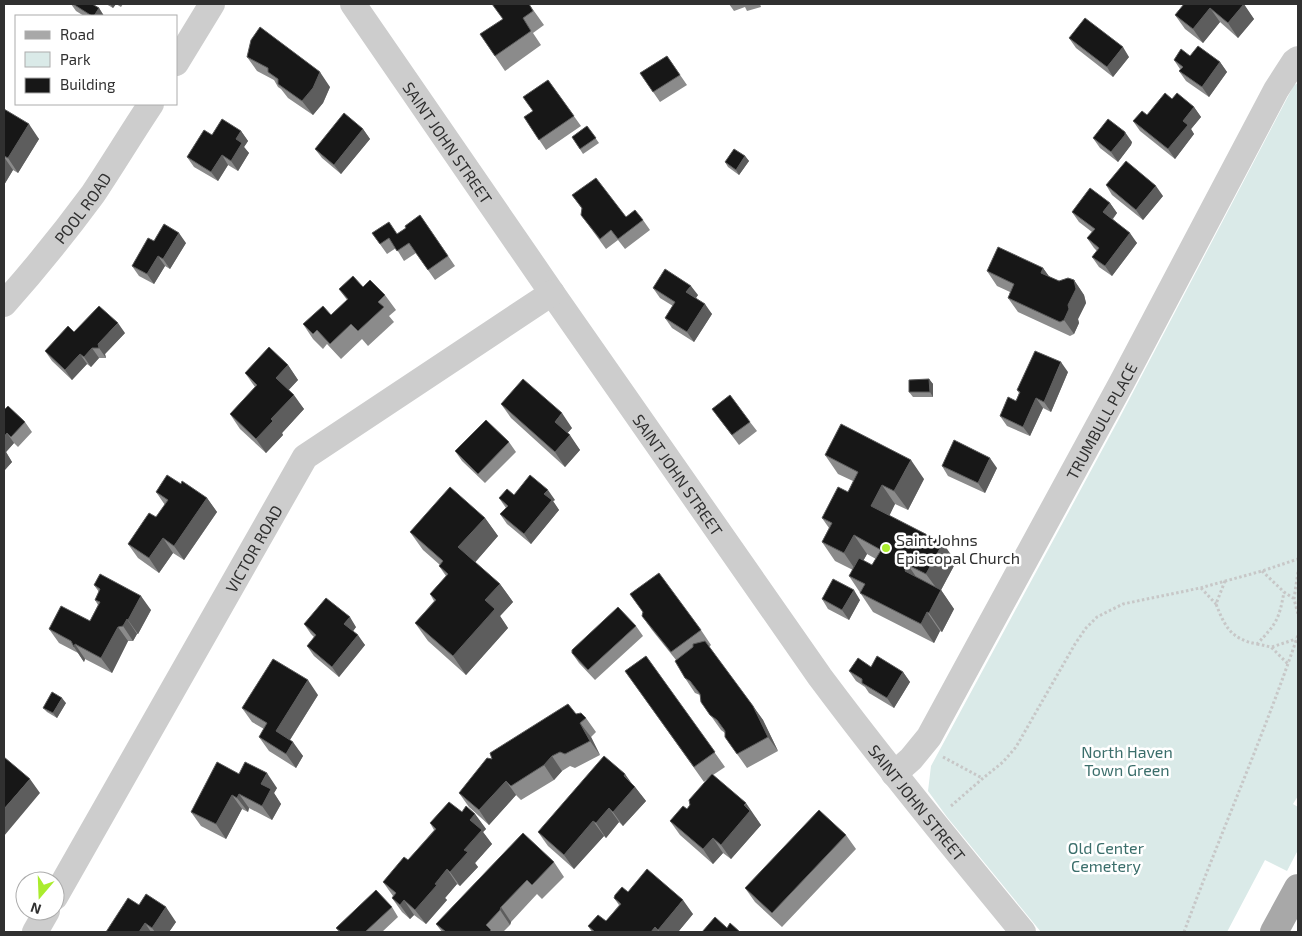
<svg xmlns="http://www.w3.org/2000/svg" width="1302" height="936" viewBox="0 0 1302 936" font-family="'Exo 2',sans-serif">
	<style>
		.green { fill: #daeae8 }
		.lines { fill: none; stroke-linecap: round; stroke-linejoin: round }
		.path { stroke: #c7c7c7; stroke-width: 3; stroke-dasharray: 2.5 2.5; stroke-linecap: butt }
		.minor { stroke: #cdcdcd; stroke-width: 26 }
		.major { stroke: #a8a8a8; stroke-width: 28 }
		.wall { fill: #8b8b8b; fill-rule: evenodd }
		.shaded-wall { fill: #5d5d5d }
		.building { fill: #171717; stroke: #5d5d5d }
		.poi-dot { fill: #aaec2d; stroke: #fff; stroke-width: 2 }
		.labels { text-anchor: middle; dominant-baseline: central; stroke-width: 5; stroke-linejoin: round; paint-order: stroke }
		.street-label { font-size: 16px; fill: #303030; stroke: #fff }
		.poi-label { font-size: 16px; fill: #303030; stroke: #fff; text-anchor: start }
		.park-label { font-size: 16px; fill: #3b6e6b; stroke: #fff }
	</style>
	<rect width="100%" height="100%" fill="#fff"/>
	<!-- green -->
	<path class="green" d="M1298 83V796L1293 804 1298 807V850L1287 871 1265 860 1227 932H1041L947 817 928 791 931 766 1120 417 1294 85Z"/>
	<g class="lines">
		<!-- path -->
		<path class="path" d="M1262 571 1284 592 1293 598
			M1298 572 1294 599 1298 614
			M1225 581 1216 604C1225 627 1231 639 1257 644 1276 624 1279 620 1284 592
			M1201 588 1216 604
			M1257 644 1271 647 1288 664
			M1272 647 1296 639
			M943 757 982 778
			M951 806 982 779 1003 762 1016 747 1075 644 1086 628 1097 617 1123 604 1200 588 1262 571 1298 559
			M1184 932C1221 832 1264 735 1298 635"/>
		<!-- minor -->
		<g class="minor">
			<path id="s1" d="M353 4 552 293 820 677C885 764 954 848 1023 932"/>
			<path d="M176 63 212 4"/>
			<path id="s2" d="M4 304C35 269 65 232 93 194 113 164 131 134 151 104"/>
			<path id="s3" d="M894 774 911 759 929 737 1122 382 1276 90 1294 62 1298 59"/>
			<path id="s4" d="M55 897 305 457 552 293"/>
			<path d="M35 932 47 911"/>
		</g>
		<!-- major -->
		<path class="major" d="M1274 932 1298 888"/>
	</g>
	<!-- wall -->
	<path class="wall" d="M71 4H96L95 6 99 8 104 16H84L76 11Z
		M106 4H123L121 7 116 4 113 8Z
		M529 4 544 25 533 33 541 45 505 71 480 34Z
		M729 4H760L761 7 747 11 745 7 734 11Z
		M1243 4 1254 19 1238 38 1220 22 1203 43 1185 29 1175 15Z
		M1069 38 1129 57 1113 77 1076 48Z
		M667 56 687 85 660 102 640 73Z
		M1190 56 1220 62 1227 72 1209 97 1186 81 1179 71 1180 69 1174 60Z
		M247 57 330 87 323 103 313 115 288 98 281 89 278 87 274 80 257 71Z
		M548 80 581 126 546 150 524 117 533 111Z
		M1172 99 1194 107 1201 117 1191 129 1194 134 1175 159 1140 131 1133 121 1147 115Z
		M4 109 39 139 18 173 13 170 4 185Z
		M587 126 599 143 583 154 572 137Z
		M363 129 370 139 341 174 322 158 315 149Z
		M241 131 248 141 244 147 249 153 238 171 228 165 218 181 194 167 187 157 212 135Z
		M1093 138 1132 142 1131 145 1118 162 1100 148Z
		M745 156 749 161 739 175 728 167 725 162Z
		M1106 185 1163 196 1143 220 1112 195Z
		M572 195 626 217 643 220 650 230 625 249 618 240 606 249 581 215 582 209Z
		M1110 203 1117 213 1113 219 1137 243 1112 276 1099 267 1092 257 1097 251 1094 248 1087 238 1092 232 1079 222 1072 212Z
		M420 215 455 266 435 280 416 253 404 261 396 248 387 254 372 233 397 234 406 228Z
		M154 241 186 243 170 269 165 266 154 284 139 276 132 266Z
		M1043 268 1049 277 1059 281 1074 280 1084 295 1086 303 1078 319 1079 323 1074 334 1070 336 1018 312 1008 298 1010 292 997 286 987 271Z
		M363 287 385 295 396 310 389 316 394 322 368 346 362 339 341 359 327 344 323 349 313 339 303 324 331 315 347 300 339 289Z
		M653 288 698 295 696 298 712 314 694 342 672 328 665 318 673 306 660 298Z
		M74 332 125 333 105 354 106 358H99L91 367 87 364 72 380 52 361 45 351Z
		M288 365 298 380 288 390 304 409 282 433 283 435 266 453 240 429 230 414 255 387 245 373Z
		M1068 372 1051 412 1043 408 1030 436 1007 426 1000 416 1016 401 1019 393 1017 390Z
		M929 379 933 384V397H913L909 392Z
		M501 404 572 428 567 433 580 450 565 467 511 418Z
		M8 406 25 422 32 432 18 447 14 443 6 452 12 462 4 471Z
		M712 409 750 422 757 431 739 445Z
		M509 442 516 452 485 483 462 461 455 451Z
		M825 455 924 479 908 510 895 504 889 515 956 562 941 590 954 609 942 632 940 631 934 643 873 612 849 576 853 570 835 561 822 542 829 528 822 518 848 492 853 481 838 474ZM867 554 876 559 872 565 863 561Z
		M942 466 997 468 985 493 948 476Z
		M181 484 207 498 217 512 184 560 173 553 159 573 138 558 128 544 156 517 165 505 156 492Z
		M514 495 555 500 553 501 559 510 531 544 507 524 500 514 506 508 499 498Z
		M485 518 498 536 475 562 500 584 513 602 500 616 508 628 466 675 428 641 415 623 434 601 430 594 446 576 439 566 440 565 423 550 410 532Z
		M94 585 151 610 138 634H137L133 641H128L112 673 85 659 84 662 78 653 59 643 49 629 90 621 98 605 95 600 99 592Z
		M630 594 701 630 711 645 709 647 763 720 778 751 747 768 725 737V733L721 730 701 702 700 695 695 693 685 678 676 660 652 630 642 616 643 612Z
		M822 599 860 600 849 620 828 609Z
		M304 624 356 627 353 631 365 645 339 677 314 656 307 646 314 637 311 634Z
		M636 626 643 636 595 680 579 663 572 653Z
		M646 656 725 767 713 775 756 818 761 825 731 859 723 853 713 864 680 835 670 821 687 809 707 779 704 782 625 671Z
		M871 667 903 672 910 682 894 708 869 693 865 687 856 681 849 671Z
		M318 695 290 740 303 756 296 768 269 751 259 737 264 729 252 722 242 708Z
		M66 703 57 718 47 712 43 708Z
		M576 714 586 718 596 732 591 737 600 755 575 768 570 766 562 771 554 780 521 800 516 795 489 825 469 807 459 793 492 759Z
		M239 774 277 788 274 793 281 804 272 820 249 808 248 812 242 809 226 839 201 826 191 812Z
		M631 783 635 787 646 801 623 826 619 822 606 838 604 836 574 869 548 846 538 832Z
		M462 812 475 814 486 829 483 832 492 844 475 863 478 867 460 886 457 884 445 898 447 900 426 924 414 915 410 919 402 912 392 898 393 896 383 882 408 860 434 830 430 823Z
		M846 835 856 849 782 927 755 902 745 888Z
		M554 862 564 877 542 899 537 894 511 922 510 925 503 932H442L436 924Z
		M628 892 693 914 678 932H592L588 926 606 921 619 905 614 898Z
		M139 905 176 922 169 932H106Z
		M392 907 398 917 382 932H339L336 928Z"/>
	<!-- shaded-wall -->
	<path class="shaded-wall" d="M110 4H116L113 8Z
		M1244 4 1254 19 1238 38 1228 23Z
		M99 8 104 16H94Z
		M1210 8 1220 22 1203 43 1193 29Z
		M1123 47 1129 57 1113 77 1107 67Z
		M1220 62 1227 72 1209 97 1202 87Z
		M320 72 330 87 323 103 313 115 302 101Z
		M1194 107 1201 117 1191 129 1194 134 1175 159 1168 149 1183 121Z
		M29 124 39 139 18 173 8 158Z
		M363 129 370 139 341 174 334 165Z
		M241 131 248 141 244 147 249 153 238 171 231 161 236 139Z
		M1125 132 1132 142 1131 145 1118 162 1111 152Z
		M222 155 228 165 218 181 211 172Z
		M745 156 749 161 739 175 736 170Z
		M4 157 13 170 4 185Z
		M1156 186 1163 196 1143 220 1136 210Z
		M1110 203 1117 213 1110 222 1103 212Z
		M179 233 186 243 170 269 163 259Z
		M1130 233 1137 243 1112 276 1105 266Z
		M158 256 165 266 154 284 147 274Z
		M1043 268 1054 283 1041 273Z
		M1074 280 1084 295 1086 303 1078 319 1079 323 1074 334 1064 320Z
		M691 286 698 295 693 302 686 292Z
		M705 304 712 314 694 342 687 332Z
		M118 323 125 333 105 354 106 358 99 348 98 344Z
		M92 348 99 358 91 367 84 357Z
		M80 354 87 364 72 380 65 370Z
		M1061 362 1068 372 1051 412 1044 402Z
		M288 365 298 380 286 393 276 378Z
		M929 379 933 384V397L930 392Z
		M294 395 304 409 282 433 283 435 266 453 256 439 271 419Z
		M1036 398 1043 408 1030 436 1023 427Z
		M562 413 572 428 565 436 555 422Z
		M7 433 14 443 6 452 12 462 4 471V437Z
		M570 435 580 450 565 467 555 452Z
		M990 458 997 468 985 493 978 483Z
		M911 460 924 479 908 510 894 491Z
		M882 485 895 504 885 525 871 506Z
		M548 490 555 500 553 501 559 510 531 544 524 534 544 494Z
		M207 498 217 512 184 560 174 546Z
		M485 518 498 536 472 566 458 547Z
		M854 535 867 554 857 572 844 553Z
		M163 538 173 553 159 573 149 558Z
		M943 543 956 562 941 590 954 609 942 632 929 613 940 593 926 574Z
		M908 565 921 584 905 571Z
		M500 584 513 602 500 616 508 628 466 675 453 656 485 600Z
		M854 590 860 600 849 620 842 610Z
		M141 596 151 610 138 634 128 620Z
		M927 612 940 631 934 643 921 624Z
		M350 617 356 627 351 634 344 624Z
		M127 619 137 634 133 641 123 626Z
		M118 627 128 641 112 673 101 658Z
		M358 635 365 645 339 677 332 667Z
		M75 644 85 659 84 662 74 647Z
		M903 672 910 682 894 708 887 698Z
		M308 680 318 695 286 746 276 731Z
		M62 698 66 703 57 718 53 713Z
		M753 706 763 720 778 751 768 737Z
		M580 723 591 737 600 755 590 741Z
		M293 742 303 756 296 768 286 754Z
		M552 756 562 771 554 780 544 765Z
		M267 773 277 788 274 793 281 804 272 820 262 806 261 784Z
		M625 774 635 788V787L646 801 623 826 613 812 624 776Z
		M30 779 40 793 4 836V809Z
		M506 781 516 795 489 825 479 810Z
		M239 794 249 808 248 812 237 798Z
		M232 795 242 809 226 839 216 824Z
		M746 803 761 825 731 859 721 845Z
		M609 808 619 822 606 838 596 823Z
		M475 814 486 829 483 832 492 844 475 863 478 867 460 886 450 872 464 850 470 820Z
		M593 821 604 836 574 869 564 855Z
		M713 838 723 853 713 864 703 849Z
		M447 869 457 884 445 898 447 900 426 924 415 910 435 884Z
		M404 900 414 915 410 919 400 905Z
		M683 900 693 914 678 932H660L658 930Z
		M166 907 176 922 169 932H155L152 928Z
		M501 907 511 922 510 925 500 910Z
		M145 923 151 932H139Z
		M655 927 659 932H651Z"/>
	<!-- building -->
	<path class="building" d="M73 4H92L99 8 94 16H92Z
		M492 4H529L533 11 523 18 531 31 495 56 480 34 503 19Z
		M1184 4H1244L1228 23 1210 8 1193 29 1175 15Z
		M1085 18 1123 47 1107 67 1069 38Z
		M260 27 320 72 313 88 302 101 278 84V79L268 72V68L247 57 251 40Z
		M1198 46 1220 62 1202 87 1179 71 1183 67 1174 60 1181 49 1190 56Z
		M667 56 680 75 653 92 640 73Z
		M548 80 574 116 539 140 524 117 533 111 523 97Z
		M1165 93 1172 99 1177 93 1194 107 1183 121 1188 125 1168 149 1133 121 1142 111 1147 115Z
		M4 109 29 124 8 158 4 156Z
		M344 113 363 129 334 165 315 149Z
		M222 119 241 131 236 139 242 143 231 161 222 155 211 172 187 157 204 130 212 135Z
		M1108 119 1125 132V135L1111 152 1093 138Z
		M587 126 596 138 580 149 572 137Z
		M734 149 745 156 736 170 725 162Z
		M1126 161 1156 186 1136 210 1106 185Z
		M596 178 626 217 635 210 643 220 618 239 611 230 600 239 581 215 582 208 572 195Z
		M1090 188 1110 203 1103 212 1130 233 1105 266 1092 257 1099 248 1087 238 1095 229 1072 212Z
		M420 215 448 256 428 270 409 243 397 251 389 238 380 244 372 233 389 222 397 234 406 228 405 226Z
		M164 224 179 233 163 259 158 256 147 274 132 266 148 238 154 241Z
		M998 247 1043 268 1041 273 1059 281 1068 278 1074 280 1076 289 1068 305 1069 309 1064 320 1060 322 1008 298 1014 284 987 271Z
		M665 269 691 286 686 292 705 304 687 332 665 318 675 302 653 288Z
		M353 276 363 287 370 280 385 295 378 302 384 307 358 331 351 324 330 344 317 330 313 334 303 324 323 306 331 315 348 299 339 289Z
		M99 306 118 323 98 344 99 348H92L84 357 80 354 65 370 45 351 68 326 74 332Z
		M269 347 288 365 276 378 294 395 271 419 273 421 256 439 230 414 257 385 245 373Z
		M1035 351 1061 362 1044 402 1036 398 1023 427 1000 416 1008 397 1016 401 1020 392 1017 390Z
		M523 379 562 413 555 422 570 435 555 452 501 404Z
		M929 379 930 392H909V380Z
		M730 395 750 422 732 435 712 409Z
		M8 406 25 422 11 437 7 433 4 437V410Z
		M486 420 509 442 478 474 455 451Z
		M841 424 911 460 894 491 882 485 871 506 943 543 926 574 908 565 905 571 941 590 929 613 927 612 921 624 860 593 865 584 849 576 859 558 872 565 881 550 854 535 844 553 822 542 832 523 822 518 838 487 848 492 858 472 825 455Z
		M954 440 990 458 978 483 942 466Z
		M167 475 181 484 182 481 207 498 174 546 163 538 149 558 128 544 149 513 156 517 168 500 156 492Z
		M530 475 548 490 544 494 552 500 524 534 500 514 508 506 499 498 507 489 514 495Z
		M450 487 485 518 458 547 500 584 485 600 495 609 453 656 415 623 436 600 430 594 448 574 439 566 443 561 410 532Z
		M659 573 701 630 671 652 642 616 643 612 630 594Z
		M100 574 141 596 128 620 127 619 123 626 118 627 101 658 75 644 74 647 71 641 49 629 61 606 90 621 100 602 95 600 100 589 94 585Z
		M833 579 854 590 842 610 822 599Z
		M326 598 350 617 344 624 358 635 332 667 307 646 316 635 304 624Z
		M618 607 636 626 588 670 572 653V650Z
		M705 641 753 706 768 737 737 754 725 737V731L717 720 710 715 701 702 700 694 690 681 685 678 675 661 693 647V644Z
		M646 656 715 752 694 767 625 671Z
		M877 656 903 672 887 698 862 683V679L849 671 858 658 871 667Z
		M273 659 308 680 276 731 293 742 286 754 259 737 267 723 242 708Z
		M52 692 62 698 53 713 43 708Z
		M568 704 576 714 581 713 586 718 580 723 590 741 565 754 560 752 552 756 544 765 511 786 506 781 479 810 459 793 487 758 492 759 490 753Z
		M604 756 625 774 624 776 635 787 613 812 609 808 596 823 593 821 564 855 538 832Z
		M4 757 30 779 4 809Z
		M217 762 239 774 245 762 267 773 261 784 271 789 262 806 239 794 237 798 232 795 216 824 191 812Z
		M712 774 746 803 744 805 750 811 721 845 713 838 703 849 670 821 683 806 687 809 690 805 689 800Z
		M449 802 462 812 466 806 475 814 470 820 482 830 464 850 468 852 450 872 447 869 435 884 437 885 415 910 404 900 400 905 392 898 396 893 383 882 404 857 408 860 436 829 430 823Z
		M819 810 846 835 772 913 745 888Z
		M523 833 554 862 532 885 527 880 501 907 500 910 486 925 491 930 489 932H446L436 924Z
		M647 869 683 900 658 930 655 927 651 932H595L588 926 598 915 606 921 621 904 614 898 615 895 622 887 628 892Z
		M376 890 392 907 365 932H341L336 928Z
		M146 894 166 907 152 928 145 923 139 932H106L128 898 139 905Z
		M715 917 727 928 730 923 740 932H702Z"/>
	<!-- markers -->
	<circle class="poi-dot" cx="886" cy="548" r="5"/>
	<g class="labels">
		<!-- street labels -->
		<g class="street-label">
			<text stroke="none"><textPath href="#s1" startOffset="168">SAINT JOHN STREET</textPath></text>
			<text stroke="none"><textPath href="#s2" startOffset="124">POOL ROAD</textPath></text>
			<text stroke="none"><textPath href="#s3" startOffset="411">TRUMBULL PLACE</textPath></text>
			<text stroke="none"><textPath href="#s1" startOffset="572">SAINT JOHN STREET</textPath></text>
			<text stroke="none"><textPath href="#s4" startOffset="401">VICTOR ROAD</textPath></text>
			<text stroke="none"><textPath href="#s1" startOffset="978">SAINT JOHN STREET</textPath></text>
		</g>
		<!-- poi labels -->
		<g class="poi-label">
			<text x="896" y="539">Saint Johns<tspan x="896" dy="18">Episcopal Church</tspan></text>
		</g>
		<!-- park labels -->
		<g class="park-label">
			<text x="1127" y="751">North Haven<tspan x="1127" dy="18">Town Green</tspan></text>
			<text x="1106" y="847">Old Center<tspan x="1106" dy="18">Cemetery</tspan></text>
		</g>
	</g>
	<!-- border -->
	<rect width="1302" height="936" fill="none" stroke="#303030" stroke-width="10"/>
	<!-- legend -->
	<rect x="15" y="15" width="162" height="90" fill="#ffffff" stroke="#acacac"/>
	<rect x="25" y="31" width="25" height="8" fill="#a8a8a8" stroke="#acacac"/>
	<text x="60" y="40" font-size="15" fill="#303030">Road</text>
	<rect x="25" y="52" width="25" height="15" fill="#daeae8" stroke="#acacac"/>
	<text x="60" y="65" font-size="15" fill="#303030">Park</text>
	<rect x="25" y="78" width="25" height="15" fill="#171717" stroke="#acacac"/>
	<text x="60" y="90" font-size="15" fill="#303030">Building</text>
	<!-- north arrow -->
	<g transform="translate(40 896) rotate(199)"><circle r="24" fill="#ffffff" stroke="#acacac"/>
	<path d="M0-4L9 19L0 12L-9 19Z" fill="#aaec2d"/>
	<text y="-8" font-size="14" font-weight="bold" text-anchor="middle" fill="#303030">N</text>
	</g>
</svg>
